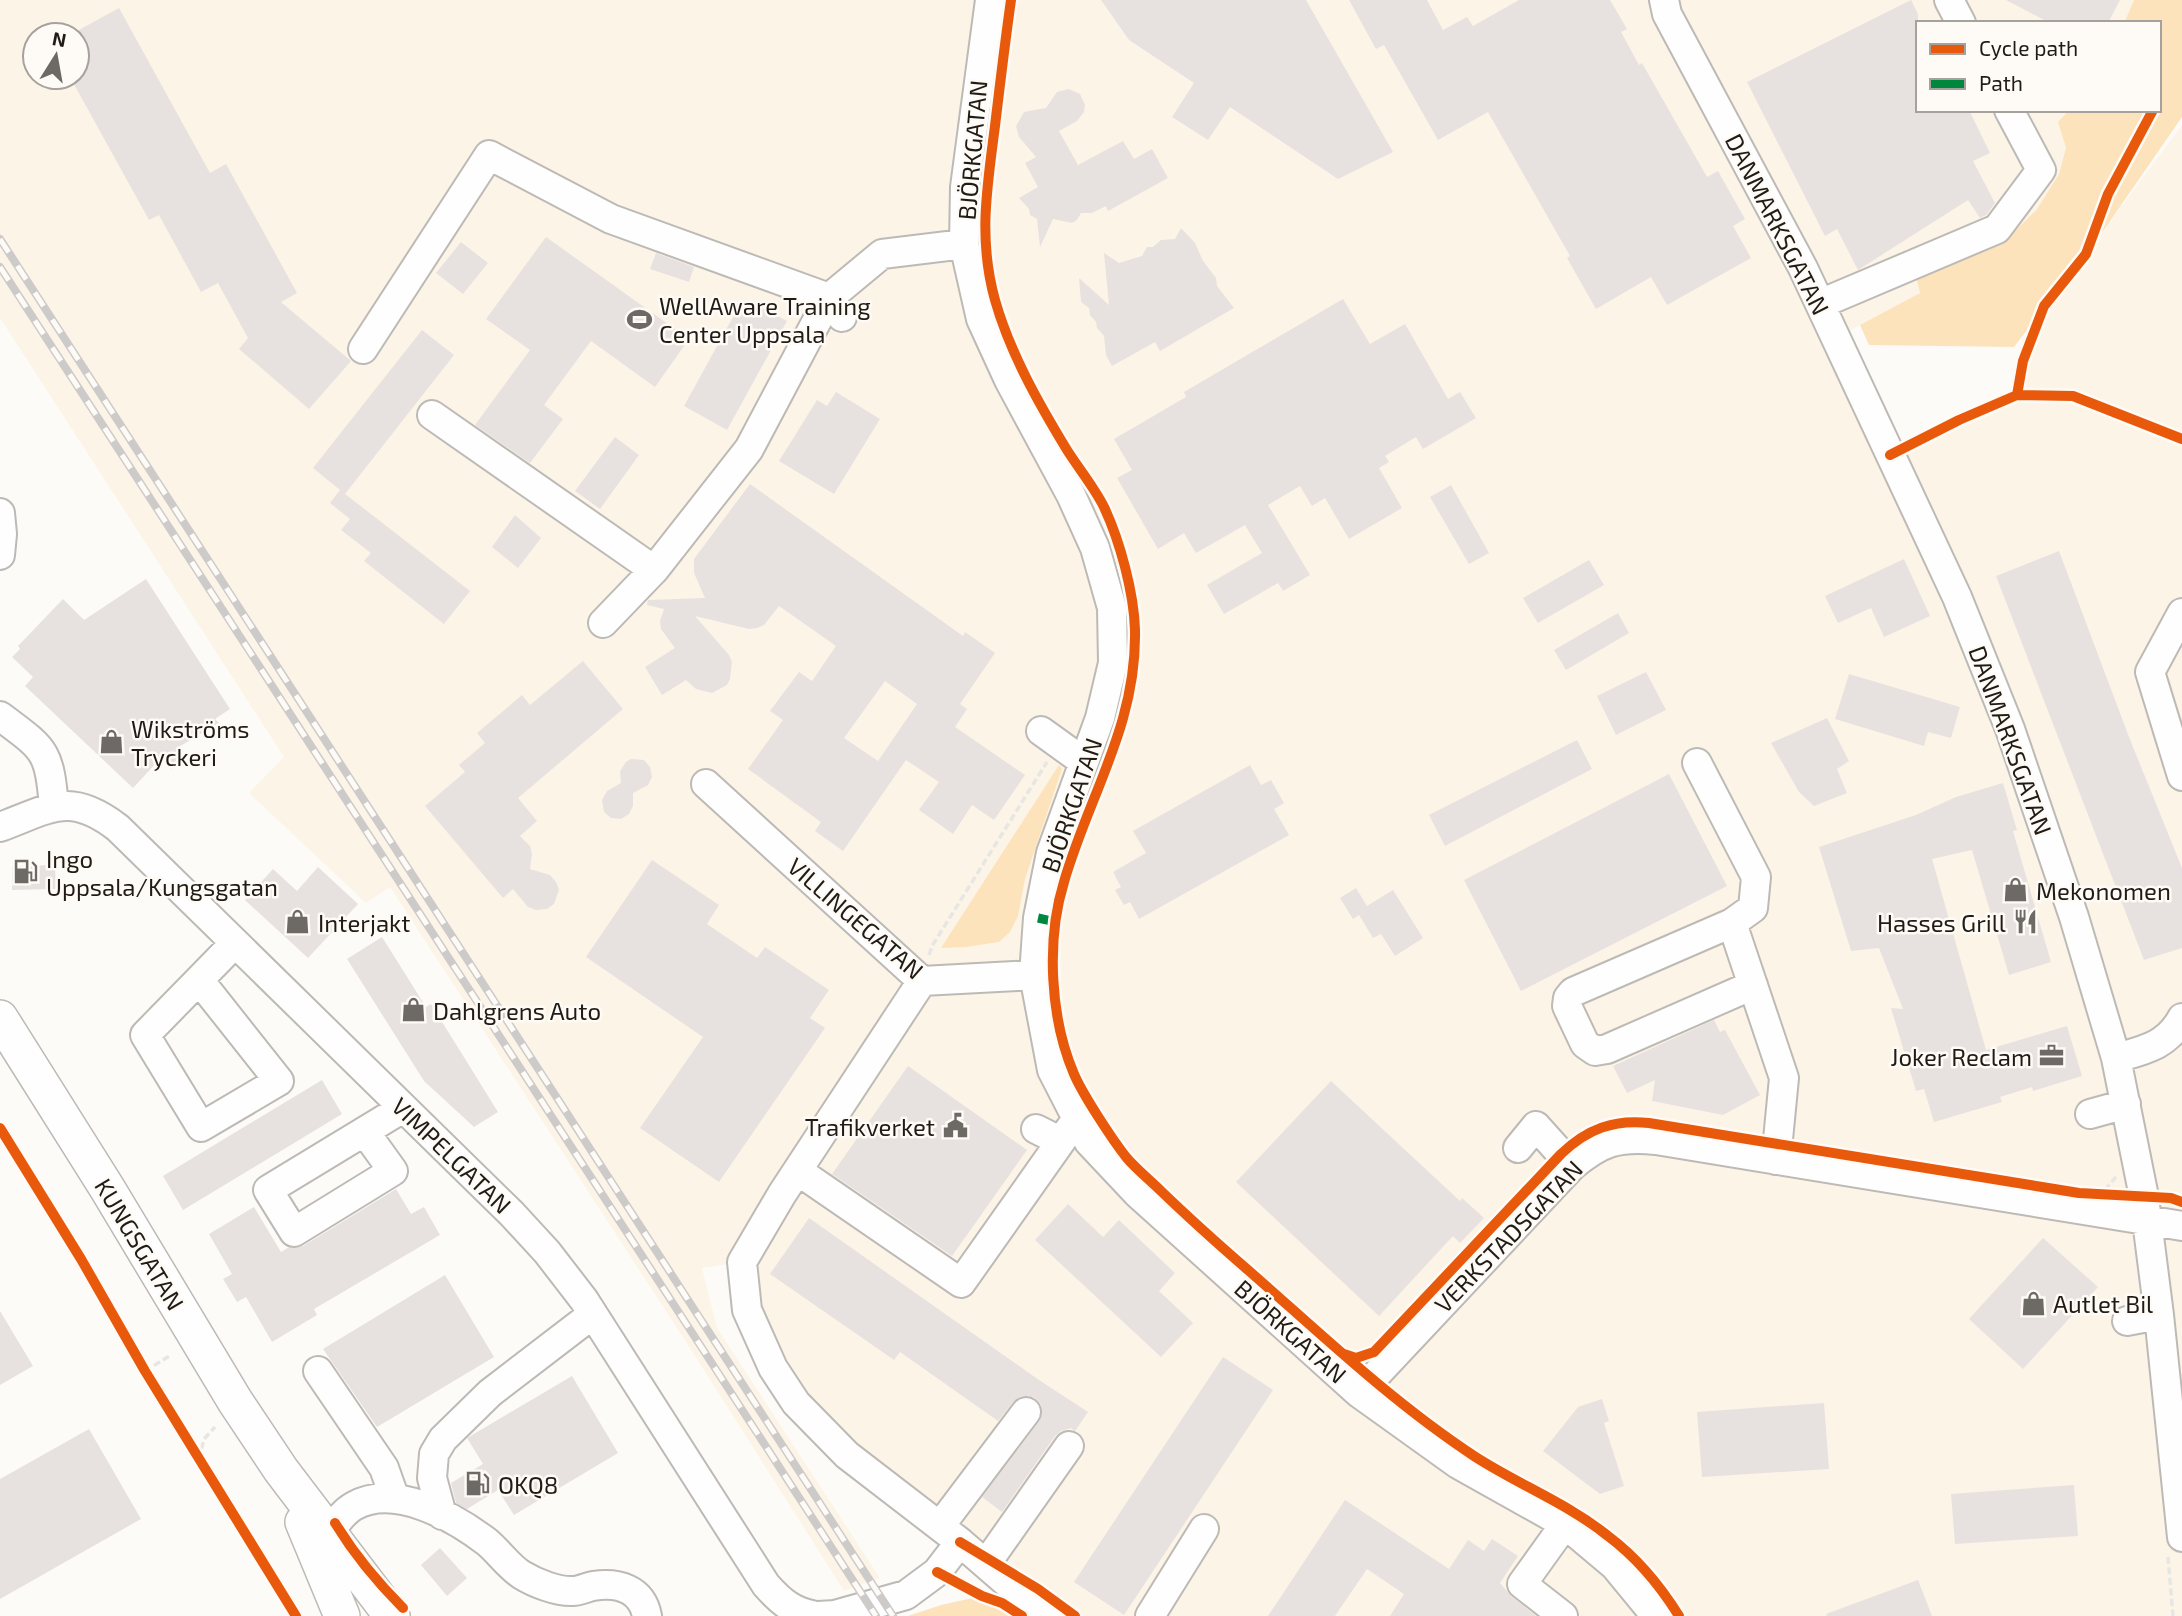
<svg xmlns="http://www.w3.org/2000/svg" width="2182" height="1616" viewBox="0 0 2182 1616" font-family="'Exo 2',sans-serif">
	<style>
		.built { fill: #fdf4e8; fill-rule: evenodd }
		.green { fill: #fce3bc }
		.building { fill: #e7e2df; fill-rule: evenodd }
		.lines { fill: none; stroke-linecap: round; stroke-linejoin: round }
		.minor-casing { stroke: #bdbab5; stroke-width: 32 }
		.major-casing { stroke: #bdbab5; stroke-width: 38 }
		.path { stroke: #e6e6e4; stroke-width: 3.5; stroke-dasharray: 7 3.5; stroke-linecap: butt }
		.minor { stroke: #fffefe; stroke-width: 28 }
		.major { stroke: #fffefe; stroke-width: 35 }
		.rail-casing { stroke: #cdcbca; stroke-width: 8 }
		.rail { stroke: #fefbf7; stroke-width: 5; stroke-dasharray: 16; stroke-linecap: butt }
		.quiet { stroke: #00873e; stroke-width: 9; stroke-dasharray: 18 9; stroke-linecap: butt }
		.cycleway-casing { stroke: #fefbf7; stroke-width: 15 }
		.cycleway { stroke: #e8590c; stroke-width: 10 }
		.labels { text-anchor: middle; dominant-baseline: central; stroke-width: 5; stroke-linejoin: round; paint-order: stroke }
		.street-label { font-size: 24px; fill: #201b15; stroke: #fefbf7 }
		.poi-label { font-size: 24px; fill: #201b15; stroke: #fefbf7; text-anchor: start }
	</style>
	<rect width="100%" height="100%" fill="#fdfbf8"/>
	<!-- built -->
	<path class="built" d="M0 0H2134L2124 23H1918V110H2069L2058 122 2066 148 2059 174 2037 209 2011 235 1915 273 1920 293 1836 338 1891 455 1959 420 2017 396 2023 361 2044 306 2086 254 2182 125V1616H1017L1028 1602 796 1403 742 1262 702 1268 717 1328 880 1578 844 1591 688 1345 390 887 366 903 249 793 284 757 0 318ZM35 35H77V77H35Z"/>
	<!-- green -->
	<path class="green" d="M2134 0H2182V117L2106 227 2014 347 1869 345 1860 325 1920 293 1915 273 2011 235 2037 209 2059 174 2066 148 2058 122 2069 110H2159V23H2124Z
		M1059 765 1062 769 1025 879 1018 916 1010 932 999 942 966 947 941 948Z
		M982 1596 1002 1603 1019 1614 1017 1616H908L941 1605Z"/>
	<!-- building -->
	<path class="building" d="M1101 0H1306L1393 152 1338 179 1230 107 1208 140 1172 117 1194 83 1129 40Z
		M1349 0H1427L1443 30 1467 17 1473 26 1519 0H1610L1627 29 1621 32 1639 65 1642 63 1707 177 1718 171 1745 219 1733 226 1751 258 1667 305 1651 277 1596 309 1567 258 1570 256 1488 112 1438 140 1384 45 1376 49Z
		M1911 0 1918 14V110H1969L1990 153 1973 161 1995 203 1986 215 1980 218 1968 200 1858 270 1837 229 1825 236 1747 82Z
		M2006 0H2120L2108 23H2050Z
		M119 8 210 173 226 164 297 293 281 302 351 361 309 409 239 349 248 338 218 283 201 292 159 215 149 220 70 77H77V31Z
		M1069 89 1080 94 1085 105 1084 112 1077 121 1059 131 1078 165 1123 141 1134 159 1152 149 1168 178 1108 211 1106 206 1092 213H1081L1077 220 1072 223 1053 219 1040 247 1037 219 1030 215 1029 209 1019 198 1038 187 1025 163 1036 157 1019 137 1016 126 1024 112 1046 108 1057 92Z
		M1181 228 1195 243 1203 261 1216 278 1217 286 1234 308 1160 351 1155 342 1112 366 1106 355 1104 336 1097 328 1096 322 1090 315 1089 308 1081 302 1079 278 1109 305 1104 253 1119 263 1142 256 1147 247H1153L1161 240 1175 239Z
		M546 237 689 339 655 387 591 341 544 405 563 419 530 463 475 425 530 350 486 319Z
		M461 242 488 263 463 294 436 273Z
		M656 253 694 267 689 282 650 269Z
		M1343 299 1370 344 1405 324 1448 399 1460 392 1476 418 1423 449 1416 437 1385 456 1389 462 1379 468 1402 508 1349 539 1325 498 1312 506 1300 486 1268 505 1310 575 1283 591 1278 583 1224 614 1207 585 1262 553 1245 525 1196 553 1184 533 1158 549 1117 478 1132 470 1114 439 1186 397 1184 392Z
		M751 302 787 321 727 430 684 406 738 308 745 312Z
		M422 330 454 355 345 494 313 468Z
		M836 392 880 419 834 494 779 461 817 400 827 406Z
		M615 437 639 455 600 509 575 491Z
		M750 484 963 636 965 632 995 653 960 704 967 709 955 727 1025 775 994 820 972 805 953 834 919 810 939 782 906 760 843 851 815 831 821 822 748 769 783 720 770 711 799 672 812 681 836 646 779 606 764 625 757 628 749 629 695 616 729 655 732 662 730 679 727 685 712 693 696 689 686 680 662 695 645 667 675 648 661 629 660 621 664 609 647 605 648 600 705 598 694 573V559ZM885 681 917 704 878 761 844 738Z
		M1451 485 1489 553 1469 564 1430 497Z
		M340 490 470 591 444 624 364 561 371 553 341 530 350 519 330 503Z
		M515 515 541 538 518 568 492 547Z
		M2059 551 2129 737 2182 868V948L2144 960 1996 576Z
		M1904 559 1930 616 1884 637 1871 608 1838 623 1825 596Z
		M1589 560 1604 585 1538 623 1523 598Z
		M146 579 230 709 215 719 219 723 177 748 185 755 171 769 160 759 133 788 25 686 33 677 12 657 20 649 18 646 63 599 84 620Z
		M1618 613 1629 633 1566 670 1554 650Z
		M583 661 623 709 518 798 537 821 520 836 530 846 532 854 530 869 550 875 556 882 559 890 554 904 547 909 536 910 528 907 513 889 503 898 425 806 465 772 459 765 485 743 477 733 522 695 530 705Z
		M1646 672 1666 710 1616 735 1597 696Z
		M1849 674 1960 707 1951 738 1928 732 1924 746 1835 719Z
		M1827 718 1849 761 1837 769 1847 793 1814 806 1799 792 1771 743Z
		M1577 740 1592 769 1445 846 1429 815Z
		M631 759 644 760 650 767 652 777 648 785 633 793V806L629 814 621 819 611 818 604 812 602 800 607 791 621 783 620 771 626 762Z
		M1250 765 1261 785 1271 780 1284 803 1274 809 1289 835 1139 919 1130 902 1124 905 1115 890 1121 887 1113 872 1146 853 1133 831Z
		M1669 774 1727 886 1521 991 1464 880Z
		M2003 783 2017 830 2013 831 2051 962 2009 975 1972 850 1932 859 1986 1050 2067 1026 2082 1076 2033 1091 2032 1087 2000 1097 2002 1102 1934 1122 1924 1089 1916 1091 1891 1008 1903 1009 1879 948 1851 951 1819 847 1916 815 1956 797Z
		M652 860 719 905 707 924 757 958 765 947 829 990 810 1018 825 1028 719 1182 640 1128 703 1037 586 957Z
		M55 865 56 889 12 890V866Z
		M318 867 358 904 308 958 245 900 273 869 297 891Z
		M1356 888 1367 906 1393 890 1423 938 1395 956 1381 934 1373 938 1359 915 1353 919 1340 898Z
		M382 937 426 1007 431 1004 498 1112 474 1127 424 1081 347 959Z
		M1714 1020 1720 1032 1725 1030 1760 1095 1723 1115 1652 1101 1655 1080 1627 1093 1613 1066Z
		M908 1066 1027 1150 952 1256 832 1174Z
		M322 1080 342 1114 183 1210 163 1176Z
		M1331 1081 1460 1201 1462 1198 1484 1218 1460 1243 1453 1236 1379 1316 1236 1182Z
		M396 1189 411 1214 424 1207 440 1235 314 1309 317 1315 272 1342 246 1297 237 1302 223 1279 232 1274 209 1234 254 1207 281 1252 289 1247 303 1246Z
		M1068 1204 1103 1237 1119 1220 1175 1273 1159 1291 1193 1323 1161 1357 1035 1240Z
		M809 1218 1039 1380 1088 1412 1075 1431 1071 1428 1061 1431 1055 1436 1002 1512 982 1497 1039 1422 1042 1413 1041 1405 1035 1398 1027 1396 1020 1397 1013 1402 998 1421 900 1352 894 1360 770 1274Z
		M2043 1238 2098 1287 2023 1369 1969 1319Z
		M445 1275 494 1357 377 1427 323 1349Z
		M0 1311 33 1366 0 1385Z
		M1223 1357 1273 1390 1124 1615 1074 1582Z
		M572 1376 618 1453 514 1515 498 1490 467 1509 456 1503 451 1483 483 1464 467 1438Z
		M1602 1399 1609 1421 1604 1423 1624 1486 1600 1494 1543 1451 1578 1407Z
		M1824 1403 1829 1469 1702 1477 1697 1412Z
		M89 1429 141 1519 0 1599V1479Z
		M2074 1485 2078 1536 1955 1544 1951 1494Z
		M1345 1500 1449 1569 1468 1540 1484 1551 1492 1539 1518 1556 1500 1583 1512 1597 1536 1616H1390L1404 1594 1367 1569 1335 1616H1268Z
		M440 1548 467 1578 447 1596 421 1565Z
		M1918 1580 1932 1616H1827L1826 1614Z"/>
	<g class="lines">
		<defs>
			<path id="minor" d="M990 0 965 187 964 244 981 319 1009 380 1071 495 1095 548 1112 608 1113 663 1100 718 1051 853 1038 918 1034 975 1052 1070 1089 1142 1137 1193 1359 1393 1458 1464 1565 1524 1615 1566 1656 1616
				M1664 0 1667 14 1803 268 1957 597 2010 729 2074 917 2116 1058 2144 1197 2159 1315 2182 1537
				M1949 0 1961 23
				M1820 304 1997 229 2041 170 2009 110
				M363 349 489 155 611 219 829 298 842 317
				M432 415 654 570
				M0 513 2 534 0 555
				M2182 613 2150 672 2182 776
				M603 623 654 570 749 449 829 298 882 254 964 244
				M0 716C45 750 49 749 54 807
				M1041 731 1084 762
				M1697 763 1756 877 1753 908 1732 923 1784 1078 1776 1160
				M706 784 922 981 1034 975
				M0 827C51 808 70 791 118 828L512 1214 547 1252 584 1300 766 1585C781 1602 793 1612 816 1616
				M1732 923 1573 992 1568 998 1567 1006 1585 1044 1595 1051 1607 1049 1753 985
				M199 980 279 1081 201 1127 145 1035 235 943
				M922 981 782 1194 742 1262 747 1310 773 1368 796 1403 847 1455 960 1542 1028 1601 1049 1616
				M2116 1058C2144 1050 2167 1046 2182 1018
				M2090 1114 2126 1104
				M1036 1129 1060 1141
				M365 1132 393 1171 294 1232 268 1190 403 1108
				M1518 1148 1536 1126 1572 1166
				M798 1171 961 1283 1076 1120
				M2127 1321 2159 1315
				M318 1371 384 1468 395 1499
				M1359 1393 1572 1166C1601 1142 1618 1136 1656 1140L2182 1226
				M442 1515 432 1478 434 1454 443 1439 490 1393 593 1314
				M940 1526 1026 1412
				M329 1533C336 1523 343 1512 354 1506 395 1483 454 1517 487 1542 499 1552 509 1567 522 1575 535 1583 558 1592 573 1591 580 1591 587 1587 593 1586 618 1582 642 1589 647 1616
				M986 1564 1069 1446
				M818 1616 835 1615 906 1595 937 1572 960 1542
				M1150 1616 1204 1529
				M1563 1616 1522 1584 1565 1524"/>
			<path id="major" d="M0 1018 107 1188 235 1401 281 1470 392 1616
				M303 1522 342 1616"/>
		</defs>
		<!-- minor casing -->
		<use href="#minor" class="minor-casing"/>
		<!-- major casing -->
		<use href="#major" class="major-casing"/>
		<!-- path -->
		<path class="path" d="M929 955 932 946 1047 762
			M2105 1190 2116 1177
			M145 1371 171 1355
			M199 1459 204 1439 215 1427
			M2168 1557 2173 1616"/>
		<!-- minor -->
		<use href="#minor" class="minor"/>
		<!-- major -->
		<use href="#major" class="major"/>
		<defs>
			<path id="rail" d="M0 239 893 1616
				M0 267 876 1616"/>
		</defs>
		<!-- rail casing -->
		<use href="#rail" class="rail-casing"/>
		<!-- rail -->
		<use href="#rail" class="rail"/>
		<!-- quiet -->
		<path class="quiet" d="M1038 918 1056 922"/>
		<defs>
			<path id="cycleway" d="M1011 0C1005 42 1000 84 995 126 987 188 978 239 995 300 1010 353 1039 404 1067 450 1079 469 1094 487 1104 507 1120 541 1134 593 1135 630 1137 725 1089 795 1064 882 1046 940 1050 1018 1074 1074 1083 1095 1112 1139 1126 1157 1136 1169 1150 1180 1161 1191 1189 1218 1218 1244 1248 1270 1321 1334 1392 1402 1474 1456 1517 1484 1567 1503 1608 1536 1636 1557 1661 1587 1679 1616
				M2017 395 2073 396 2182 439
				M1890 455 1959 420 2017 395 2023 361 2044 306 2086 254 2108 194 2153 110
				M0 1128 81 1259 145 1371 296 1616
				M1344 1354 1356 1358 1374 1352 1561 1154C1587 1129 1614 1119 1649 1123L2079 1193 2171 1198 2182 1202
				M335 1523C354 1554 377 1582 403 1608
				M960 1542 1038 1589 1075 1616
				M937 1572 982 1596 1002 1603 1022 1616"/>
		</defs>
		<!-- cycleway casing -->
		<use href="#cycleway" class="cycleway-casing"/>
		<!-- cycleway -->
		<use href="#cycleway" class="cycleway"/>
	</g>
	<!-- icons -->
	<defs>
		<symbol id="stadium-bare" viewBox="-9 -9 18 18"><path d="M0-5a6.5 5 0 1 0 0 10a6.5 5 0 1 0 0-10ZM-3.5-1.8h7v3.6h-7Z" fill="#6d6964" stroke="#fefbf7" stroke-width="2.5" paint-order="stroke"/></symbol>
		<symbol id="shop-bare" viewBox="-9 -9 18 18"><path d="M-5-2.5h2.3a2.7 3.5 0 0 1 5.4 0H5L5.5 6h-11ZM-1.5-2.5h3a1.5 2.3 0 0 0-3 0Z" fill="#6d6964" stroke="#fefbf7" stroke-width="2.5" paint-order="stroke"/></symbol>
		<symbol id="fuel-bare" viewBox="-9 -9 18 18"><path d="M-5.5-6h7V0h2V4h1.3V-2.5L3-4.5l.8-.8L6-3V5H2.5V1h-1V6h-7ZM-4.2-4.7v3.2H.2V-4.7Z" fill="#6d6964" stroke="#fefbf7" stroke-width="2.5" paint-order="stroke"/></symbol>
		<symbol id="restaurant-bare" viewBox="-9 -9 18 18"><path d="M-5-6h1v4h1v-4h1v4h1v-4h1v5L-1.5 .5V6h-2V.5L-5-1ZM5-6V6H3V1.5H1.5Q1.5-4 5-6Z" fill="#6d6964" stroke="#fefbf7" stroke-width="2.5" paint-order="stroke"/></symbol>
		<symbol id="office-bare" viewBox="-9 -9 18 18"><path d="M-6-3h4V-5.5h4V-3h4V5H-6ZM-1-4.5V-3h2v-1.5ZM-6 0V1H6V0Z" fill="#6d6964" stroke="#fefbf7" stroke-width="2.5" paint-order="stroke"/></symbol>
		<symbol id="civic-bare" viewBox="-9 -9 18 18"><path d="M-.6-6.5H3V-4.5H.6V-3L4-1V1h2V6H-6V1h2V-1L-.6-3ZM-1.2 2.5V6h2.4V2.5Z" fill="#6d6964" stroke="#fefbf7" stroke-width="2.5" paint-order="stroke"/></symbol>
	</defs>
	<g fill-rule="evenodd">
		<use href="#stadium-bare" x="622" y="302" width="35" height="35"/>
		<use href="#shop-bare" x="94" y="724" width="35" height="35"/>
		<use href="#fuel-bare" x="8" y="854" width="35" height="35"/>
		<use href="#shop-bare" x="1998" y="872" width="35" height="35"/>
		<use href="#shop-bare" x="280" y="904" width="35" height="35"/>
		<use href="#restaurant-bare" x="2008" y="904" width="35" height="35"/>
		<use href="#shop-bare" x="396" y="992" width="35" height="35"/>
		<use href="#office-bare" x="2034" y="1038" width="35" height="35"/>
		<use href="#civic-bare" x="938" y="1108" width="35" height="35"/>
		<use href="#shop-bare" x="2016" y="1286" width="35" height="35"/>
		<use href="#fuel-bare" x="460" y="1466" width="35" height="35"/>
	</g>
	<g class="labels">
		<!-- street labels -->
		<g class="street-label">
			<text transform="translate(972 150) rotate(-85)">BJÖRKGATAN</text>
			<text transform="translate(1778 224) rotate(63)">DANMARKSGATAN</text>
			<text transform="translate(2011 740) rotate(70)">DANMARKSGATAN</text>
			<text transform="translate(1071 805) rotate(-71)">BJÖRKGATAN</text>
			<text transform="translate(856 918) rotate(41)">VILLINGEGATAN</text>
			<text transform="translate(452 1155) rotate(44)">VIMPELGATAN</text>
			<text transform="translate(1508 1236) rotate(-46)">VERKSTADSGATAN</text>
			<text transform="translate(140 1244) rotate(59)">KUNGSGATAN</text>
			<text transform="translate(1291 1331) rotate(42)">BJÖRKGATAN</text>
		</g>
		<!-- poi labels -->
		<g class="poi-label">
			<text x="659" y="305">WellAware Training<tspan x="659" dy="28">Center Uppsala</tspan></text>
			<text x="131" y="728">Wikströms<tspan x="131" dy="28">Tryckeri</tspan></text>
			<text x="46" y="858">Ingo<tspan x="46" dy="28">Uppsala/Kungsgatan</tspan></text>
			<text x="2036" y="890">Mekonomen</text>
			<text x="318" y="922">Interjakt</text>
			<text x="2006" y="922" text-anchor="end">Hasses Grill</text>
			<text x="433" y="1010">Dahlgrens Auto</text>
			<text x="2032" y="1056" text-anchor="end">Joker Reclam</text>
			<text x="935" y="1126" text-anchor="end">Trafikverket</text>
			<text x="2053" y="1303">Autlet Bil</text>
			<text x="498" y="1484">OKQ8</text>
		</g>
	</g>
	<!-- legend -->
	<rect x="1916" y="21" width="245" height="91" fill="#fefbf7" stroke="#a5a19d" stroke-width="2"/>
	<rect x="1930" y="44" width="35" height="10" fill="#e8590c" stroke="#a5a19d" stroke-width="2"/>
	<text x="1979" y="56" font-size="21" fill="#201b15">Cycle path</text>
	<rect x="1930" y="79" width="35" height="10" fill="#00873e" stroke="#a5a19d" stroke-width="2"/>
	<text x="1979" y="91" font-size="21" fill="#201b15">Path</text>
	<!-- north arrow -->
	<g transform="translate(56 56) rotate(11)"><circle r="33" fill="#fefbf7" stroke="#a5a19d" stroke-width="2"/>
	<path d="M0-5L12 26L0 18L-12 26Z" fill="#6d6964"/>
	<text y="-10" font-size="19" font-weight="bold" text-anchor="middle" fill="#201b15">N</text>
	</g>
</svg>
